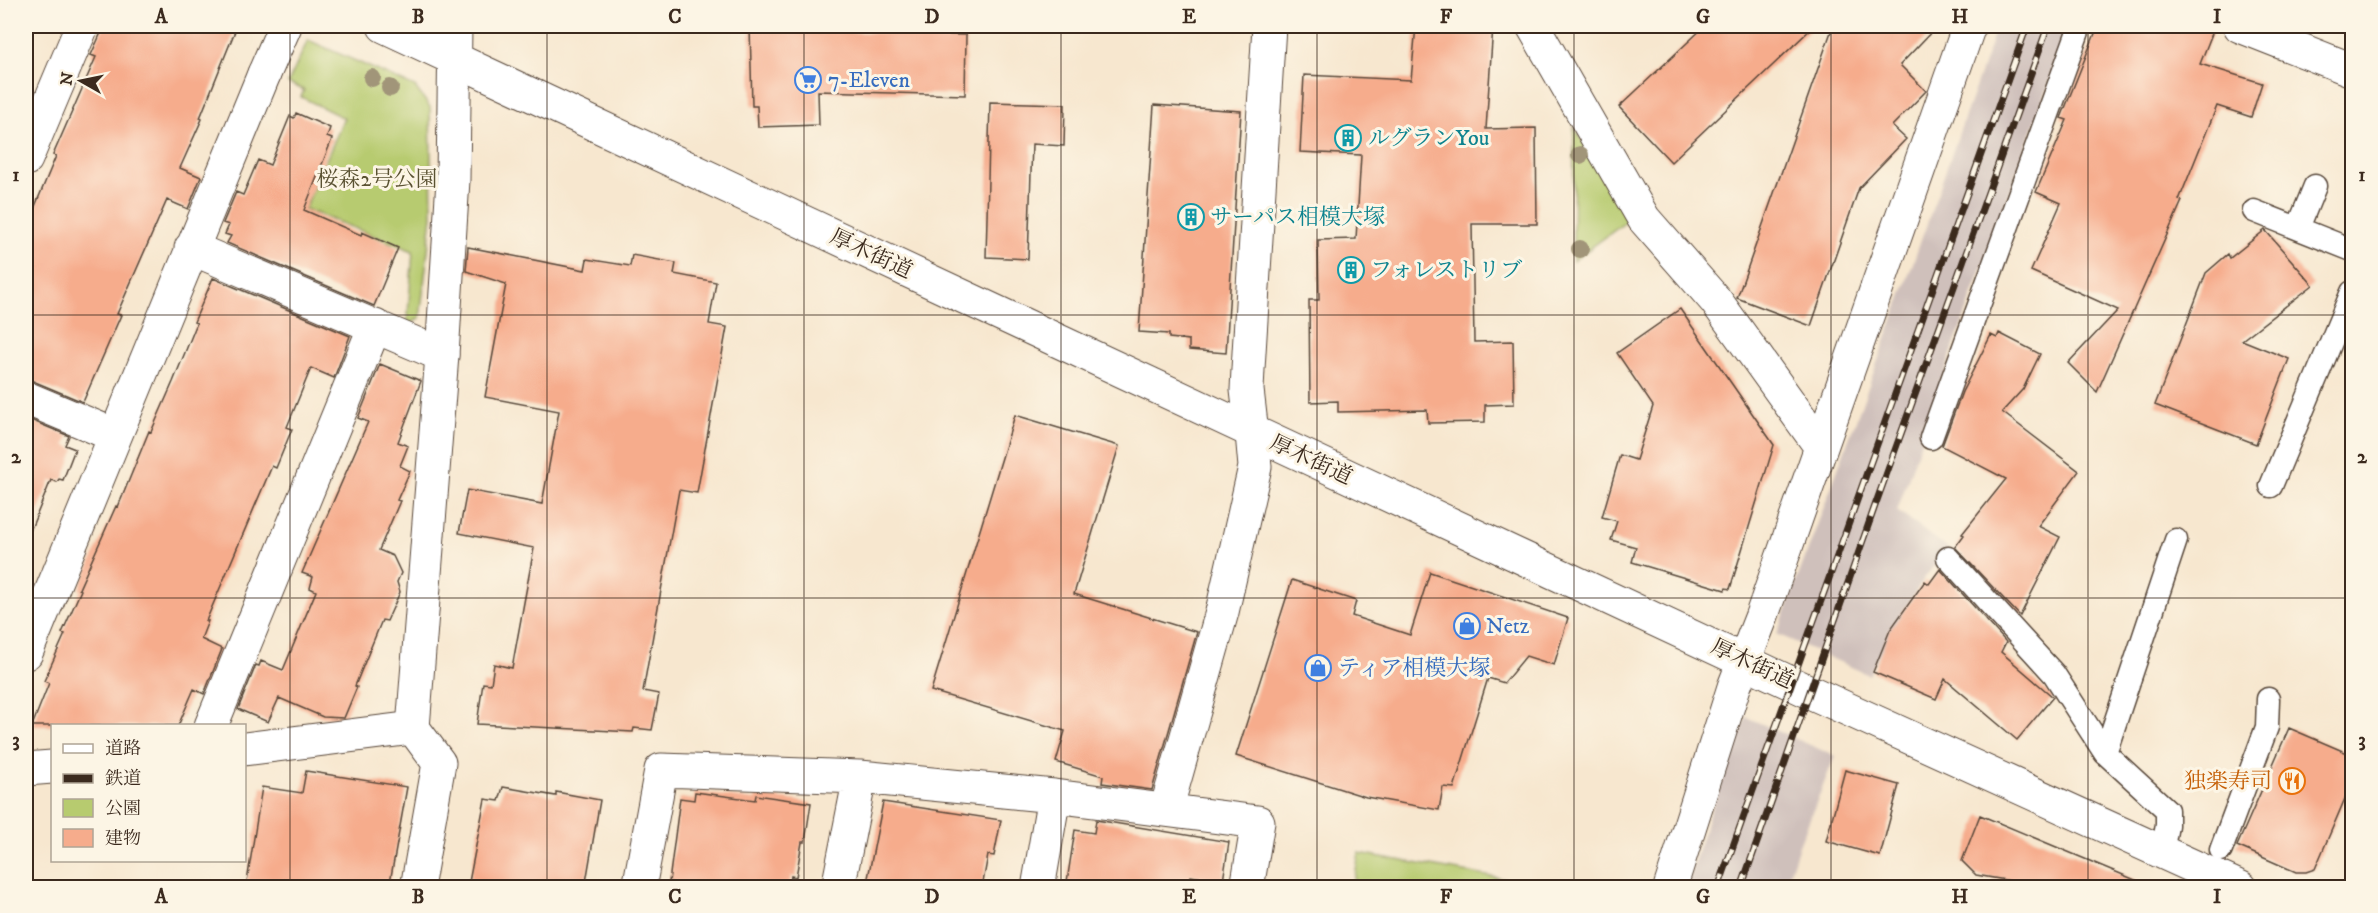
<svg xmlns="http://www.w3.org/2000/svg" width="2378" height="913" viewBox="0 0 2378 913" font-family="'IM FELL DW Pica','Noto Serif JP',serif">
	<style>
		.industrial { fill: #cfc0bb }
		.green { fill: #b7cb6f; stroke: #797a46; stroke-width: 1.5 }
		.building { fill: #f6ac8c }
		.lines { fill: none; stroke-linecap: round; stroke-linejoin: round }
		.service-casing { stroke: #574639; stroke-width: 25 }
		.pedestrian-casing { stroke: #574639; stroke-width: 35 }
		.minor-casing { stroke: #574639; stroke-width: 35 }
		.tertiary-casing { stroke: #574639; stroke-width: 35 }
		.service { stroke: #fff; stroke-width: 22 }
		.pedestrian { stroke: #fff; stroke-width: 33 }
		.minor { stroke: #fff; stroke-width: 33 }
		.tertiary { stroke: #fff; stroke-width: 33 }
		.rail-casing { stroke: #3b2a1e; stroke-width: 7 }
		.rail { stroke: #fcf5e5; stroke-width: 4.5; stroke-dasharray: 14; stroke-linecap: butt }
		.tree { fill: #a19579 }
		.grid { fill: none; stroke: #3b2a1e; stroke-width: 1.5; stroke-opacity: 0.55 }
		.labels { text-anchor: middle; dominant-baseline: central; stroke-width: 6; stroke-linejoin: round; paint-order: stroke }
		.shop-label { font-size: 22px; fill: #366cbe; stroke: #fcf5e5; text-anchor: start }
		.culture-label { font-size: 22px; fill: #0d838f; stroke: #fcf5e5; text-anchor: start }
		.park-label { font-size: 22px; fill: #5a5232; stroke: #fcf5e5 }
		.street-label { font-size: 22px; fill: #3b2a1e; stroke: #fcf5e5 }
		.food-label { font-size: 22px; fill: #c56008; stroke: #fcf5e5; text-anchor: end }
		.neatline { fill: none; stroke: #3b2a1e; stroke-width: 2 }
		.grid-label { font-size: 20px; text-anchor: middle; font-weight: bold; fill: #3b2a1e }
	</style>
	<rect width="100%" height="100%" fill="#fcf5e5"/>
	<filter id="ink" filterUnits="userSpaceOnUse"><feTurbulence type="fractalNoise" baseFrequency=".0167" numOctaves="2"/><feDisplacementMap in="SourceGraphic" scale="12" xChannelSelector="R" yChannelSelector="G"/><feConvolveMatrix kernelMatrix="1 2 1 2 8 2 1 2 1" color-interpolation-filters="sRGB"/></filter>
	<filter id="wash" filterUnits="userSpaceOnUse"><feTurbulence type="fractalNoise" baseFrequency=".008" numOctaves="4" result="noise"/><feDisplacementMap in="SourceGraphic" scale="24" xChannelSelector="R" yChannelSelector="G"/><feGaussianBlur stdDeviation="1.35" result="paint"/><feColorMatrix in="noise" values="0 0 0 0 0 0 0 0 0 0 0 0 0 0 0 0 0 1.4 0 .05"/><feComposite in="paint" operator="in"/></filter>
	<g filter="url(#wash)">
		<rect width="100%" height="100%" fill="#f7e7cf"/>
		<!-- industrial -->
		<path class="industrial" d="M1997 26H2070L1953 349 1897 511 1948 548 1926 576 1894 625 1869 675 1777 634 1890 328Z
			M1746 717 1835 756 1798 848 1785 887 1686 888 1708 818Z"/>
		<!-- green -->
		<path class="green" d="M308 40 415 87 430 107 432 216 420 318 407 326 413 251 305 209 344 118 301 97 304 90 288 83Z
			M1574 127 1631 218 1573 261Z
			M1359 853 1537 885 1536 887H1353Z"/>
		<g id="blocks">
			<!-- building -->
			<path class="building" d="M104 26H237L200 118 202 119 180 168 201 177 188 209 167 200 117 314 121 315 83 402 33 381 26 380V228L56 156 53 155 96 57 91 55Z
				M750 26H815V31L966 35 965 95 818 91 819 125 758 127 757 106H752Z
				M1416 26H1493L1486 129 1536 128 1537 224H1472L1474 342 1513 341 1514 404 1485 405V422L1428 423 1427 410 1338 412V401L1310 402 1309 300H1319L1318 240 1356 239 1361 155 1300 152 1304 75 1411 80Z
				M1705 26H1814L1671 162 1619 107Z
				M1833 26H1937L1900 65 1926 91 1892 126 1906 139 1859 188 1811 326 1737 298Z
				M2098 26H2215L2200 64 2262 83 2251 117 2217 106 2179 200 2182 201 2097 392 2068 363 2118 310 2031 271 2061 203 2036 192 2067 120 2061 118Z
				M990 102 1065 104 1064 146 1032 144 1028 259 986 257Z
				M1154 105 1241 111 1226 353 1189 350V340L1169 338V334L1139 332Z
				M296 113 330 128 327 137 332 139 304 210 361 235 362 232 398 248 374 306 227 243 231 236 225 234 229 225 223 223 236 192 243 195 258 160 270 165 290 116 294 118Z
				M2265 230 2313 285 2242 340 2289 359 2256 444 2155 405 2206 273 2228 254 2230 258Z
				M468 247 585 270 587 259 630 266 632 255 676 263 674 274 716 282 709 324 727 327 697 493 679 490 643 691 659 694 652 730 634 728 633 732 477 724 483 683 491 684 494 664 512 668 534 548 459 533 467 490 542 504 559 411 485 397 506 284 466 271Z
				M213 278 350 336 334 378 311 368 287 427 292 429 276 468 272 466 206 621H208L201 639 222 649 204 694 194 689 178 726H32L49 683 44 681 65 634 62 633 81 590 79 589 116 506 118 507 149 431 151 432 173 382 197 323 194 322Z
				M1680 309 1774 445 1730 589 1726 588 1725 590 1632 562 1636 547 1611 540 1617 521 1602 517 1620 455 1636 460 1653 406 1617 353Z
				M1999 333 2040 354 2023 389 2002 412 2079 471 2038 526 2060 537 2020 616 1955 547 1964 535 1962 534 2006 479 1942 446 1962 392 1991 335 1997 338Z
				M380 364 421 381 398 442 408 446 400 466 410 471 397 500 400 501 379 550 393 556 401 573 397 582 400 592 387 621 382 620 355 686 357 687 344 718 323 717 279 698 268 722 238 709 256 665 259 666 261 661 283 670 316 591 310 588 313 577 302 573 368 422 358 418Z
				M1015 415 1119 446 1074 594 1197 632 1152 790 1102 783 1103 776 1056 762 1065 731 931 691Z
				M26 418 69 436 65 445 75 449 63 480 59 479 57 482 51 480 26 541Z
				M1940 569 2006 642 2001 652 2053 697 2017 740 1945 679 1936 699 1873 672 1890 630 1925 581 1929 584Z
				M1430 572 1568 618 1554 665 1526 656 1504 683 1488 678 1454 788 1443 787 1439 810 1366 797 1236 756 1292 580 1356 601 1352 616 1410 635Z
				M2289 728 2352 755V782L2315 869 2306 872H2296L2237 846Z
				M1845 770 1899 785 1880 856 1826 841Z
				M306 771 407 787 389 888H246L262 787 302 793Z
				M503 787 556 796V792L600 800 585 888H503L469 882 485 799 499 801Z
				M695 792 755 800 756 795 811 803 805 842H802L796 877 791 876 789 888H759L722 882V888H706L669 882 680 798 694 800Z
				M883 802 1001 820 994 856 988 855 982 888H866Z
				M1980 815 2152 887V888H2052L1976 875 1962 861Z
				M1096 820 1229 842 1223 881 1191 876 1189 888H1066L1075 830 1094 833Z"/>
		</g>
	</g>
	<g filter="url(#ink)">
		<use href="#blocks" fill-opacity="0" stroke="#574639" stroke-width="1.5"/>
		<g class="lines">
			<defs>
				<path id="service" d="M2254 211 2352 250
					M2298 228 2315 186
					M1931 438 2080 26
					M2271 486 2352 292
					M1948 558 2054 674 2105 753 2167 810V825L2162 853
					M2105 753 2176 540
					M2221 850 2267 727 2268 699"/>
				<path id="pedestrian" d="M264 74 285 26"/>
				<path id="minor" d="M1533 26 1644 219 1716 301 1821 447
					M2240 26 2352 70
					M26 159 82 26
					M191 248 442 355
					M26 398 114 435
					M26 653 264 74
					M211 726 375 326
					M244 749 413 728
					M26 769 52 767
					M1166 810 1222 612 1255 467 1252 433
					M639 888 661 770 860 777 1054 796 1258 822 1247 888
					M838 888 860 777
					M1038 888 1054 796
					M1670 888 1734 687 1761 618 1969 26"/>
				<path id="tertiary" d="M384 26 1810 692 2241 888
					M1252 433 1247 390 1248 369 1269 26
					M417 888 439 763 413 728 442 355 453 180 455 26"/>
			</defs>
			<!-- service casing -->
			<use href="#service" class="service-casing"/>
			<!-- pedestrian casing -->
			<use href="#pedestrian" class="pedestrian-casing"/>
			<!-- minor casing -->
			<use href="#minor" class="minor-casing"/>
			<!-- tertiary casing -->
			<use href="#tertiary" class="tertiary-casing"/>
			<!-- service -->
			<use href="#service" class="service"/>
			<!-- pedestrian -->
			<use href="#pedestrian" class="pedestrian"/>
			<!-- minor -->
			<use href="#minor" class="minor"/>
			<!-- tertiary -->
			<use href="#tertiary" class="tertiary"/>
			<defs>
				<path id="rail" d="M1718 888 2027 26
					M1741 888 1876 503 2048 26"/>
			</defs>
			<!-- rail casing -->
			<use href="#rail" class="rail-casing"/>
			<!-- rail -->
			<use href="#rail" class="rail"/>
		</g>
		<!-- trees -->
		<g class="tree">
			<circle cx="372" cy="78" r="9"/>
			<circle cx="390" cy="88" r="9"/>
			<circle cx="1580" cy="155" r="9"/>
			<circle cx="1580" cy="249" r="9"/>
		</g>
	</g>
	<!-- grid -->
	<path class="grid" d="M290 26V888M547 26V888M804 26V888M1061 26V888M1317 26V888M1574 26V888M1831 26V888M2088 26V888M26 315H2352M26 598H2352"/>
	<!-- icons -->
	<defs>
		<symbol id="supermarket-ring" viewBox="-11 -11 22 22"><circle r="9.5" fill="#fcf5e5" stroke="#3f7fe0" stroke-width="1.5"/><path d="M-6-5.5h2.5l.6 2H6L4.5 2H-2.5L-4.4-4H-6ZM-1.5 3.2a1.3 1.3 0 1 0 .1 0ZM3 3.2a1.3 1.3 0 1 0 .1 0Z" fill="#3f7fe0"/></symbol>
		<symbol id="building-ring" viewBox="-11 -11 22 22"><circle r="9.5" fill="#fcf5e5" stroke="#0f9aa8" stroke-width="1.5"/><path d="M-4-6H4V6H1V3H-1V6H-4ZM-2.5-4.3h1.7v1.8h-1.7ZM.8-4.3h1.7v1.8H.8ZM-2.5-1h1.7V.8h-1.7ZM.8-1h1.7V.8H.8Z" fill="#0f9aa8"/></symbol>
		<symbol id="shop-ring" viewBox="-11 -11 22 22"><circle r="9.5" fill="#fcf5e5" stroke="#3f7fe0" stroke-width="1.5"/><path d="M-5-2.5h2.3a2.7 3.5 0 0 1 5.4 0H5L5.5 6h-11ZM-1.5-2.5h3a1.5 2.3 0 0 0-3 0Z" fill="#3f7fe0"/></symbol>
		<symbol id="restaurant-ring" viewBox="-11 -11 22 22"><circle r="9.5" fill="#fcf5e5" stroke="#e8710a" stroke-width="1.5"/><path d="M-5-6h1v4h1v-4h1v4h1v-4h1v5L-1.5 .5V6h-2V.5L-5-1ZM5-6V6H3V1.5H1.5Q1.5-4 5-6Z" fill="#e8710a"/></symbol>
	</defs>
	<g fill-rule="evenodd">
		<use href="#supermarket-ring" x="793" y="65" width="30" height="30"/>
		<use href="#building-ring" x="1333" y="123" width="30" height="30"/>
		<use href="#building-ring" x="1176" y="202" width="30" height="30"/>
		<use href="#building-ring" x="1336" y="255" width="30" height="30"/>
		<use href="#shop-ring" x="1452" y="611" width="30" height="30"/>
		<use href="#shop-ring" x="1303" y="653" width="30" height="30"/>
		<use href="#restaurant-ring" x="2277" y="766" width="30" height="30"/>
	</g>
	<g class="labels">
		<!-- shop labels -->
		<g class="shop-label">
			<text x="828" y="80">7-Eleven</text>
			<text x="1486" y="626">Netz</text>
			<text x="1338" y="668">ティア相模大塚</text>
		</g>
		<!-- culture labels -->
		<g class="culture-label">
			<text x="1368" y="138">ルグランYou</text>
			<text x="1210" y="217">サーパス相模大塚</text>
			<text x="1370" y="270">フォレストリブ</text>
		</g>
		<!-- park labels -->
		<g class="park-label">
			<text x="377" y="179">桜森2号公園</text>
		</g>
		<!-- street labels -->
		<g class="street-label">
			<text transform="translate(871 254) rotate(25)">厚木街道</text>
			<text transform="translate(1311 460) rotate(25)">厚木街道</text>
			<text transform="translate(1752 664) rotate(25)">厚木街道</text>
		</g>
		<!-- food labels -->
		<g class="food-label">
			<text x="2272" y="781">独楽寿司</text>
		</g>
	</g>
	<!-- margin -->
	<rect width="2378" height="913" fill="none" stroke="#fcf5e5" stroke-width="66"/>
	<!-- legend -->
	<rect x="51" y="724" width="195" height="138" fill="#fcf5e5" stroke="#afa495" stroke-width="1.5"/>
	<rect x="63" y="744" width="30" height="9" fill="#ffffff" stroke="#afa495" stroke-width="1.5"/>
	<text x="105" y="754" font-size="18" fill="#3b2a1e">道路</text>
	<rect x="63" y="774" width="30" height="9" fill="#3b2a1e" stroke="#afa495" stroke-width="1.5"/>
	<text x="105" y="784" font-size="18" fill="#3b2a1e">鉄道</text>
	<rect x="63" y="799" width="30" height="18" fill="#b7cb6f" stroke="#afa495" stroke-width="1.5"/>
	<text x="105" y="814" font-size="18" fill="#3b2a1e">公園</text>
	<rect x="63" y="829" width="30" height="18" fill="#f6ac8c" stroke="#afa495" stroke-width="1.5"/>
	<text x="105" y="844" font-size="18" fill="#3b2a1e">建物</text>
	<!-- north arrow -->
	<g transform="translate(81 81) rotate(279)" stroke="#fcf5e5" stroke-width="4.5" paint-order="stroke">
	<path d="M0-4.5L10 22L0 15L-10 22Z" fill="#3b2a1e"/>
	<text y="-9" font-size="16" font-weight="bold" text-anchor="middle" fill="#3b2a1e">N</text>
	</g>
	<rect x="33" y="33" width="2312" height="847" class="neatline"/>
	<g class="grid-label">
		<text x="161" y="23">A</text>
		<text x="418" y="23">B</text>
		<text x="675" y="23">C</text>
		<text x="932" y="23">D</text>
		<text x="1189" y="23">E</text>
		<text x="1446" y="23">F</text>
		<text x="1703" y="23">G</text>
		<text x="1960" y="23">H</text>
		<text x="2217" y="23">I</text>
		<text x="16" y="181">1</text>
		<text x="2362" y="181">1</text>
		<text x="16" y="463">2</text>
		<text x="2362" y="463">2</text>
		<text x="16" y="746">3</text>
		<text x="2362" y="746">3</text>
		<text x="161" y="903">A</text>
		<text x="418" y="903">B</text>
		<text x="675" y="903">C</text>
		<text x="932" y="903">D</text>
		<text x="1189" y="903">E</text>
		<text x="1446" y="903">F</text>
		<text x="1703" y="903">G</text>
		<text x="1960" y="903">H</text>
		<text x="2217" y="903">I</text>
	</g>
</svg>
